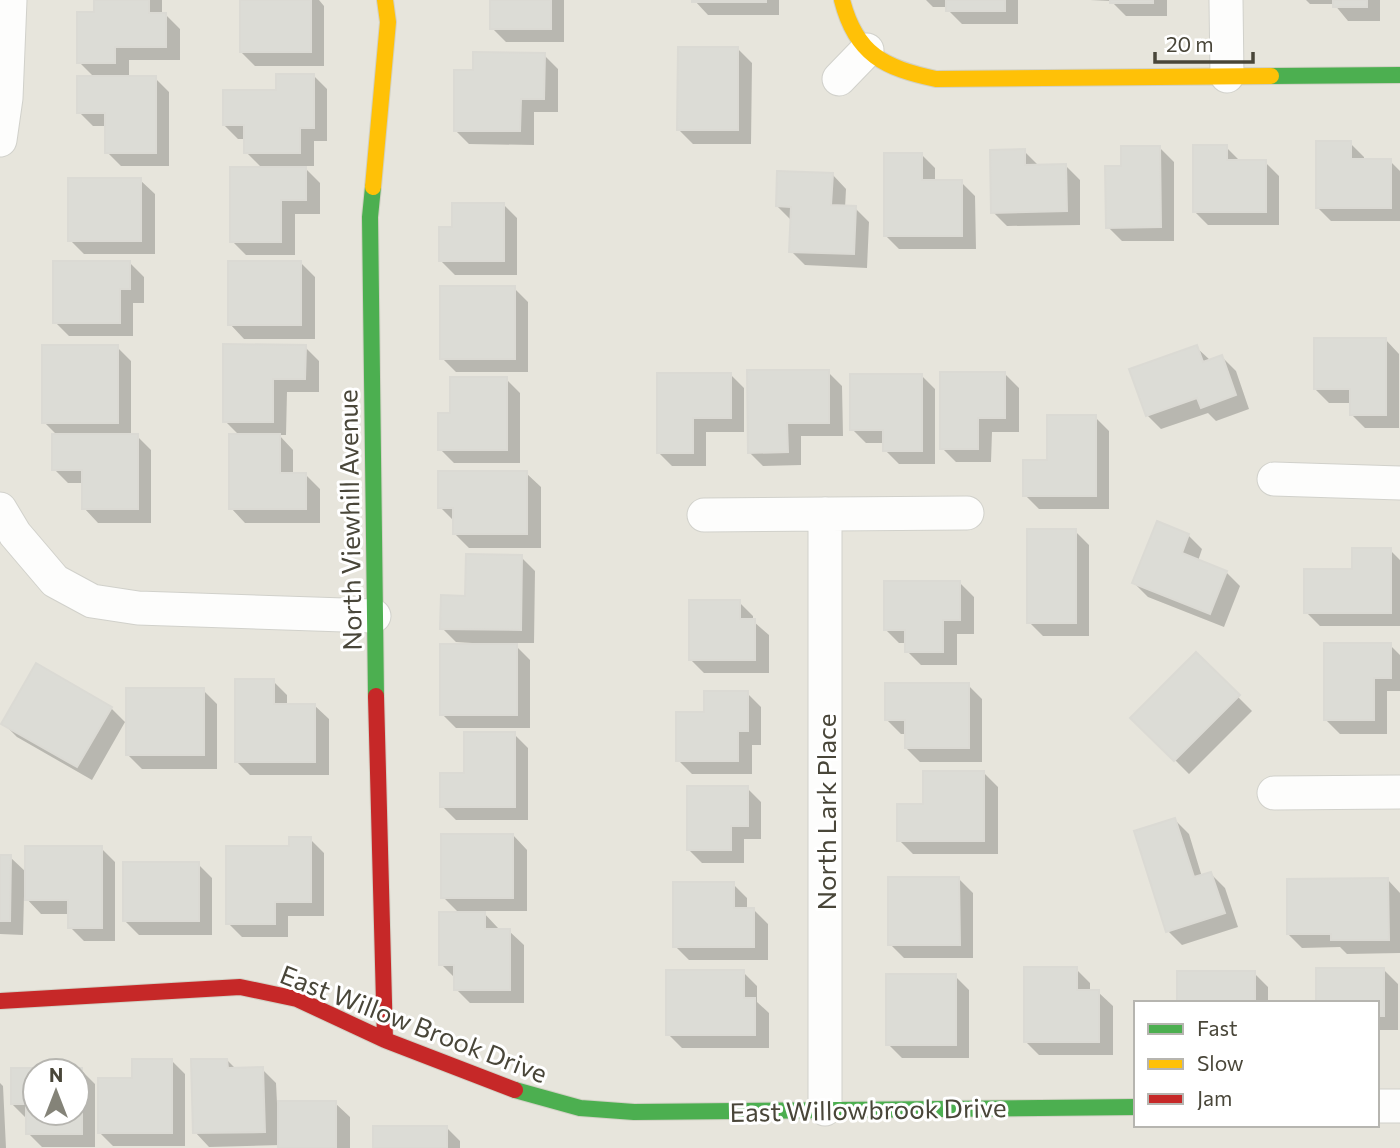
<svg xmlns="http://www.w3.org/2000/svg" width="1400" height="1148" viewBox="0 0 1400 1148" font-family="Commissioner,sans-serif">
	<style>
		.residential { fill: #e7e5dc; fill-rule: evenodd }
		.shadow { fill: #0003; fill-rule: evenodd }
		.building { fill: #dcdcd6; stroke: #dbdad4; stroke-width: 2; fill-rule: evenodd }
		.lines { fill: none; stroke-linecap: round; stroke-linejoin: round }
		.street-casing { stroke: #d1d1cb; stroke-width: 35 }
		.fast-casing { stroke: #d2d1c5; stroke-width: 18 }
		.slow-casing { stroke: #d2d1c5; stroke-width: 18 }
		.jam-casing { stroke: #d2d1c5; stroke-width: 18 }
		.street { stroke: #fdfdfc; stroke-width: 33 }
		.fast { stroke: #4caf50; stroke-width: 16 }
		.slow { stroke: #ffc107; stroke-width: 16 }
		.jam { stroke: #c62828; stroke-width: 16 }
		.labels { text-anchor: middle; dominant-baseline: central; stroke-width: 6; stroke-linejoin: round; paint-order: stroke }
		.street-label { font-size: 26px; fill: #494639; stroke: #fff }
	</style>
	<rect width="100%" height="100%" fill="#f3f3ee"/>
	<!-- residential -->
	<path class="residential" d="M0 0H1400V1148H0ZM1136 1003H1377V1125H1136ZM35 1071H77V1113H35Z"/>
	<!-- shadow -->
	<path class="shadow" d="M96 0H162V15H166L180 29V60H129V78H155L169 92V166H121L107 152V126H93L79 112 95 78 79 62 96 14Z
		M241 0H319L324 6V66H255L241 52Z
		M492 0H564V42H506L492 28Z
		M694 0H779V15H708Z
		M926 0H1018V24H962L948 10V7H933Z
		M1090 0H1167V16H1126L1111 1Z
		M1306 0H1380V21H1348L1334 4H1310Z
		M738 49 752 63 751 144H693L679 130Z
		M544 55 558 69V112H534V145L469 144 455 130 475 72Z
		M313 75 327 89V141H314V166H303L320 183V214H295V255H246L232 241 262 168 246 152V139H238L224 125 278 92Z
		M1350 143 1364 157V161H1390L1400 171V221H1331L1317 207Z
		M1226 147 1241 162H1265L1279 176V225H1208L1194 211Z
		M1160 148 1174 162V241H1122L1108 227 1123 168Z
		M1024 151 1039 166H1066L1080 180V225L1007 226 993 212Z
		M921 154 935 168V182H961L975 196 976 249H899L885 235Z
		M832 174 846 189 845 208H855L869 222 867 268 805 265 791 251 792 221 777 206Z
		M140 180 155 194V254H84L70 240Z
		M503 204 517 218V275H455L441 261 454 229Z
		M130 263 144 277V303H133V336H69L55 322Z
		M301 263 315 277V339H244L230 324Z
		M514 288 528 302V372H456L442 358Z
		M1385 339 1399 354V428H1365L1351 414V403H1329L1315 389Z
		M117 347 131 361V436H137L151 450V523H98L84 508V483H68L54 469 58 436 44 422Z
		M305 347 319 361V392H287L286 435H279L293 450V475H306L320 489V523H245L231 508 240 436 225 421Z
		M1196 347 1211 361 1222 357 1236 371 1249 409 1216 421 1208 413 1161 429 1147 415Z
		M828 372 842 386 843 436H801V465L763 466 749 452Z
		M730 374 744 388V432H706V466H672L658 452Z
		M1005 374 1019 388V432H992L991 462H956L942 448Z
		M921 375 935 389V464H899L885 450V443H866L852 429Z
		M506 379 520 393V463H454L440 449 452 415Z
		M1095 417 1109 431V509H1039L1025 495 1049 462Z
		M526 473 541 487V548H469L455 534V522L440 507Z
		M1075 531 1089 545V636H1043L1029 622Z
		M1188 535 1202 549 1198 561 1226 572 1240 586 1224 627 1148 597 1134 583Z
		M1390 550 1400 560V626H1320L1306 612 1353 570Z
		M521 557 535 571 534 643H513L530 660V728H456L442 714 472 643 456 642 442 628 467 598Z
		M960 583 974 597V634H957V665H921L907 651V643H899L885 629Z
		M739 602 753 616V621L769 635V673H704L690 659Z
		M1390 645 1400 655V691H1387V734H1340L1326 720Z
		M1196 655 1252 711 1189 774 1133 718Z
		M273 681 287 695V705H314L329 719V775H250L236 761Z
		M968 685 982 699V762H920L906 748V734H901L887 720Z
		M203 690 217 704V769H142L128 755Z
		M747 693 761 707V745H752V774H692L678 760 706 714Z
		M111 708 125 722 92 780 17 737 3 723Z
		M514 734 528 748V820H456L442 806 465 775Z
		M984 773 998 787V854H913L899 840 925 806Z
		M747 788 761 802V839H744V863H702L688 849Z
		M1175 820 1189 834 1202 877 1211 874 1225 888 1238 927 1182 945 1168 931Z
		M513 835 527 850V911H482L498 928V931H509L524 945V1003H470L456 989V979L441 964 460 914 443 897Z
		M310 839 324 853V916H288V937H242L228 923 291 848Z
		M101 848 115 862V941H84L70 927V914H41L24 896 23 935 0 934V857H10L27 873Z
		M198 864 212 878V935H139L125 921Z
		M958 878 973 893V958H904L890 944Z
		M1388 880 1400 893V953L1347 954 1340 947 1302 948 1288 934Z
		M733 884 747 898V910H754L768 924V960H689L675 946Z
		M1076 969 1090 983V992H1098L1113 1006V1055H1039L1025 1041Z
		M1384 970 1398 984V1030H1377V1003Z
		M743 972 757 986V1002L769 1013V1048H682L668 1034Z
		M1254 973 1268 987V1003H1179Z
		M955 976 969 990V1058H902L888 1044Z
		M171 1060 185 1074V1146H113L99 1132 133 1079Z
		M227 1060 236 1069H262L276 1083 277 1103H335L350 1117V1148H280V1145L209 1147 195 1132Z
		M12 1070H81L95 1084V1147H42L28 1133 26 1118 12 1104ZM35 1071H77V1113H35Z
		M0 1083 3 1086 6 1148H0Z
		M446 1127 460 1141V1148H374Z"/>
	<!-- building -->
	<path class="building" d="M94 0H149V13H166V47H115V63H77V12H94Z
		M240 0H311V52H240Z
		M490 0H551V29H490Z
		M692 0H766V2H692Z
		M946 0H1005V11H946Z
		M1110 0H1153V3H1110Z
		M1333 0H1367V7H1333Z
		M678 47H738V130H677Z
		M473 52 545 53 544 99H521L520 131H454V70H473Z
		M276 74H314V128H300V153H244V125H223V90H276Z
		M77 76H156V153H105V113H77Z
		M1316 141H1351V159H1391V208H1316Z
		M1193 145H1227V160H1266V212H1193Z
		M1121 146H1160L1161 227 1106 228 1105 166H1121Z
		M1025 149V165L1066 164 1067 211 991 213 990 150Z
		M884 153H922V180H962V236H884Z
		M230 167H306V200H281V242H230Z
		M777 171 833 173 831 205 856 206 854 254 789 252 791 207 776 206Z
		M68 178H141V241H68Z
		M452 203H504V261H439V227H452Z
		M53 261H130V289H120V323H53Z
		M228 261H301V325H228Z
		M440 286H515V359H440Z
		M1314 338H1386V415H1350V389H1314Z
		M223 344 306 345 305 379H273V422H223Z
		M42 345H118V423H42Z
		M1197 345 1203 362 1222 355 1236 395 1201 408 1197 398 1146 416 1129 369Z
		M747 370H829V423H787L788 452 748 453Z
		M940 372H1005V418H978V449H940Z
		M657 373H731V418H693V453H657Z
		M850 374H922V451H883V430H850Z
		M450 377H507V450H438V413H450Z
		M1047 415H1096V496H1023V460H1047Z
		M52 434H138V509H82V470H52Z
		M229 434H280V473H306V509H229Z
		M438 471H527V534H453V508H438Z
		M1157 521 1189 534 1182 553 1227 571 1210 614 1132 583Z
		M1027 529H1076V623H1027Z
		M1352 548H1391V613H1304V569H1352Z
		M466 554 522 555 521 630 440 629 441 595 465 596Z
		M884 581H960V620H943V652H905V630H884Z
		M689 600H740V619H755V660H689Z
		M1324 643H1391V678H1374V720H1324Z
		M440 644H517V715H440Z
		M1196 652 1240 695 1174 761 1130 718Z
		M36 663 112 707 77 767 1 724Z
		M235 679H274V704H315V762H235Z
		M885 683H969V748H905V720H885Z
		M126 688H204V755H126Z
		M704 691H748V731H738V761H676V712H704Z
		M464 732H515V807H440V773H464Z
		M923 771H984V841H897V804H923Z
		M687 786H748V826H731V850H687Z
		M1175 818 1194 877 1211 872 1225 913 1166 932 1134 831Z
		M441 834H513V898H441Z
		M289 837H311V902H275V924H226V846H289Z
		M25 846H102V928H68V900H25Z
		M0 855H11L10 921H0Z
		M123 862H199V921H123Z
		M888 877H959L960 945H888Z
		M1388 878 1389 940H1331V934H1287V879Z
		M673 882H734V908H754V947H673Z
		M439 912H485V929H510V990H454V965H439Z
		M1024 967H1077V990H1099V1042H1024Z
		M1316 968H1384V1016H1377V1003H1316Z
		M666 970H744V998H755V1035H666Z
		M1177 971H1255V1003H1177Z
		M886 974H956V1045H886Z
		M132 1059H172V1133H98V1078H132Z
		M191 1059H227L228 1068 263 1067 265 1132 193 1133Z
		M11 1068H82V1134H26V1104H11ZM35 1071H77V1113H35Z
		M278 1101H336V1148H278Z
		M373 1126H447V1148H373Z"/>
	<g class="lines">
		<defs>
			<path id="street" d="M1226 0 1227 76
				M839 79 867 50
				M0 140 6 98 10 0
				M1274 479 1400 483
				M0 509 15 534 55 581 92 601 138 608 374 616
				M825 514V1109
				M704 515 967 513
				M1274 793 1400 792
				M1377 1106H1400"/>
			<path id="fast" d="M1271 76 1400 75
				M373 187 370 217 376 696
				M515 1090 580 1108 634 1112 1136 1107"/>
			<path id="slow" d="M842 0C856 55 885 68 936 79L1271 76
				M373 187 388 22 385 0"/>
			<path id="jam" d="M376 696 385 1040
				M0 1001 240 987 297 999 385 1040 515 1090"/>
		</defs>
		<!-- street casing -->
		<use href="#street" class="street-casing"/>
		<!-- fast casing -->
		<use href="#fast" class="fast-casing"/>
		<!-- slow casing -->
		<use href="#slow" class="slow-casing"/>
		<!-- jam casing -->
		<use href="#jam" class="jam-casing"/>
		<!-- street -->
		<use href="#street" class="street"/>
		<!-- fast -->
		<use href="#fast" class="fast"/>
		<!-- slow -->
		<use href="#slow" class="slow"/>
		<!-- jam -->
		<use href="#jam" class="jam"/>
	</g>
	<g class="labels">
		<!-- street labels -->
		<g class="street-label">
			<text transform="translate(349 520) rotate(-91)">North Viewhill Avenue</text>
			<text transform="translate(825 812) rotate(-90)">North Lark Place</text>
			<text transform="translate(414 1023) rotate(21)">East Willow Brook Drive</text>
			<text transform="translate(868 1109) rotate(-1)">East Willowbrook Drive</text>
		</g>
	</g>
	<!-- legend -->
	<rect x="1134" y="1001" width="245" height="126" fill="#ffffff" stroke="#b6b5b0" stroke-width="2"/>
	<rect x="1148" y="1024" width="35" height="10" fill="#4caf50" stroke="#b6b5b0" stroke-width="2"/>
	<text x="1197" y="1036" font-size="21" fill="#494639">Fast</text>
	<rect x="1148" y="1059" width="35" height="10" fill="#ffc107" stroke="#b6b5b0" stroke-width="2"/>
	<text x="1197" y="1071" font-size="21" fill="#494639">Slow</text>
	<rect x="1148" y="1094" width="35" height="10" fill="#c62828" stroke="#b6b5b0" stroke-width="2"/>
	<text x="1197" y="1106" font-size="21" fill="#494639">Jam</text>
	<!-- north arrow -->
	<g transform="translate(56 1092)"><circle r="33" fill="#ffffff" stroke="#b6b5b0" stroke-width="2"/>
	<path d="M0-5L12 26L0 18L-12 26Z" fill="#848378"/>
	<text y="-10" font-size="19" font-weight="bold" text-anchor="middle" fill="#494639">N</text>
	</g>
	<!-- scale -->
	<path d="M1155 52v10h98v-10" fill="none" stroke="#494639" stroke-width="3.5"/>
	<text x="1166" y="52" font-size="21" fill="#494639" stroke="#ffffff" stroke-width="5" paint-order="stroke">20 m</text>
</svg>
